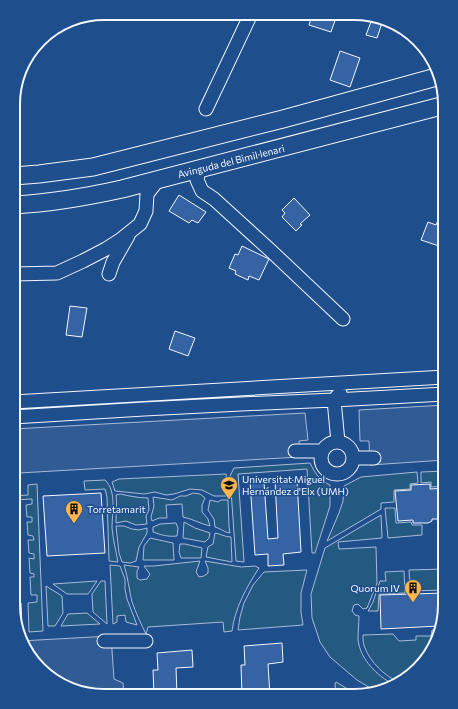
<svg xmlns="http://www.w3.org/2000/svg" width="458" height="709" viewBox="0 0 458 709" font-family="Commissioner,sans-serif">
	<style>
		.green { fill: #245a82; stroke: #a8bbd7 }
		.parking { fill: #305b95; stroke: #a8bbd7 }
		.water { fill: #3b69a3; stroke: #a8bbd7 }
		.building { fill: #3563a3; stroke: #f2f6ff }
		.lines { fill: none; stroke-linecap: round; stroke-linejoin: round }
		.minor-casing { stroke: #f2f6ff; stroke-width: 15 }
		.major-casing { stroke: #f2f6ff; stroke-width: 19 }
		.minor { stroke: #1f4e8c; stroke-width: 13 }
		.major { stroke: #1f4e8c; stroke-width: 17 }
		.labels { text-anchor: middle; dominant-baseline: central; stroke-width: 3; stroke-linejoin: round; paint-order: stroke }
		.street-label { font-size: 10px; fill: #f2f6ff; stroke: #1f4e8c }
		.poi-label { font-size: 10px; fill: #f2f6ff; stroke: #1f4e8c; text-anchor: start }
		.rim { fill: none; stroke: #f2f6ff; stroke-width: 2 }
	</style>
	<rect width="100%" height="100%" fill="#1f4e8c"/>
	<!-- green -->
	<path class="green" d="M310 463C315 473 319 480 330 485V506L315 553H312L307 469 238 474 244 562 236 561 230 476 234 468Z
		M445 471V486L431 487V482L421 483V472Z
		M417 472 418 483 410 484V489L394 490V502L381 503V509L327 541 339 513 343 501 344 486 361 477Z
		M226 474 229 496H214L202 490 190 489 174 494 166 495 155 492 144 494 115 491 112 482 119 479Z
		M105 480C117 491 112 513 112 528 113 539 116 551 118 562L109 561 107 497 105 489 85 490 84 481Z
		M37 484 43 631 29 632 28 603 37 602V595H31L30 577H34V574L30 573 29 558 34 559V554L29 553 28 540H34L33 536 28 535 27 522H32V517H27L26 505 32 504V499L13 500V496L28 495V485Z
		M193 493 200 494 205 498 202 505V512L208 519 210 526C201 524 193 519 183 517L182 504 166 505 167 518H159L152 521 151 517 154 506 153 497 172 500 180 496H186Z
		M120 494C130 496 138 498 148 498L149 510 146 516 147 524 136 525 126 521 116 523C116 514 117 504 116 495Z
		M210 500 218 502 221 500H228L229 527 230 533C225 533 220 528 215 527L214 519 208 510Z
		M385 508H395L396 523 411 522 412 525H422V535L388 538Z
		M381 515 382 538 338 542 339 549 376 547 377 583 367 608 363 609 358 604 354 605 352 611 355 615 359 616C359 623 358 631 358 639 360 660 377 675 394 685L389 689 377 692 357 680 344 669 330 657 320 642 312 618 311 594 325 548Z
		M184 522 195 528 210 533 209 538 205 542 183 538Z
		M176 523 178 528 177 536C168 537 161 535 153 532V527L160 524Z
		M116 526H124L132 529 139 530 147 528V533L139 547 136 561 130 563 122 562 119 553Z
		M215 533C221 534 225 537 231 537L232 562 206 557 208 547 213 544Z
		M150 538 173 543 174 560H143L144 546Z
		M180 544H185L202 548 201 558H181L179 552Z
		M200 561 196 572 199 577 204 576 208 573V568L205 561 241 567 255 566 259 568C246 588 235 608 232 631L224 632 223 622 148 627 146 634C141 624 136 613 132 602 129 590 128 577 124 565L139 567 137 571V578L140 580 147 579 150 574 144 566H154Z
		M110 565 120 566 125 579V589L127 599 137 625 126 622 125 615 117 616V622L113 624Z
		M445 569V590L410 591 409 570Z
		M307 570 301 593V612L303 625 238 630 240 617 244 603 253 585 264 572Z
		M404 571 405 593 379 594 378 611H368L373 602 380 581H386L385 572Z
		M97 581 88 594H67L53 584Z
		M101 581H105L107 624 93 612 92 594Z
		M46 586 62 596 63 613 55 626H48Z
		M87 613 100 624 61 626 68 614Z
		M432 630H438L426 660 398 682C384 675 371 663 365 648 363 644 363 640 363 635L393 634 399 641 416 640V636H431Z
		M336 682 358 695 336 696 335 684Z"/>
	<!-- parking -->
	<path class="parking" d="M445 405V460L370 465 369 441H360L359 410Z
		M305 413 308 440 299 441 300 457 19 473 20 486H13V429Z
		M111 636 114 679 123 683 124 695H92L48 677 20 641Z"/>
	<!-- water -->
	<path class="water" d="M13 515 18 594H13Z"/>
	<!-- building -->
	<path class="building" d="M312 15H337L331 32 309 25Z
		M372 19 382 23 377 38 366 35Z
		M340 51 360 58 350 87 330 80Z
		M179 195 206 212 198 223 192 220 189 223 169 211Z
		M294 198 310 215 300 224 302 225 296 231 282 217 285 213 282 210Z
		M442 211 445 212V248L421 240 428 222 436 225Z
		M242 246 269 259 259 280 249 276 248 280 235 274 236 271 229 268 235 254 238 255Z
		M70 306 87 308 82 337 66 335Z
		M175 331 195 338 188 356 169 349Z
		M297 480 301 552 283 554 284 565 268 566V554L255 555 250 482H264L268 539 278 538 275 481Z
		M430 484V489L445 488V519H432V521L428 523H413V520L398 521 395 491 411 490V485Z
		M101 493 105 553 47 556 43 496Z
		M445 593V612L439 626 381 629 380 595Z
		M21 603 22 630H18L13 604Z
		M282 643 283 662 268 664 270 696H242L241 665H245L244 646Z
		M192 650 193 667 176 668 177 695H154L153 670H158L157 653Z"/>
	<g class="lines">
		<defs>
			<path id="minor" d="M206 109 250 16
				M199 169 197 180 202 191 214 199 270 250 343 319
				M14 274 57 273 83 261 106 249 120 240 140 224 146 211 147 194 158 180
				M109 274 113 262 128 236
				M13 402 445 377
				M13 417 144 409 241 404 334 400 445 394
				M321 458a16 16 0 1 1 32 0a16 16 0 1 1-32 0Z
				M338 442 334 400 340 393
				M295 451H322
				M353 458H374
				M104 641H146"/>
			<path id="major" d="M14 176 39 174 93 167 283 119 440 76
				M14 205C50 203 86 197 122 189L445 105"/>
		</defs>
		<!-- minor casing -->
		<use href="#minor" class="minor-casing"/>
		<!-- major casing -->
		<use href="#major" class="major-casing"/>
		<!-- minor -->
		<use href="#minor" class="minor"/>
		<!-- major -->
		<use href="#major" class="major"/>
	</g>
	<!-- icons -->
	<defs>
		<symbol id="university-pin" viewBox="-11 -11 22 30"><path d="M0 17L-7.5 6A9.5 9.5 0 1 1 7.5 6Z" fill="#ffb74d" stroke="#1f4e8c"/><path d="M0-5L7-2L0 1L-7-2ZM-4 1L0 2.5L4 1V4Q0 6-4 4Z" fill="#111"/></symbol>
		<symbol id="building-pin" viewBox="-11 -11 22 30"><path d="M0 17L-7.5 6A9.5 9.5 0 1 1 7.5 6Z" fill="#ffb74d" stroke="#1f4e8c"/><path d="M-4-6H4V6H1V3H-1V6H-4ZM-2.5-4.3h1.7v1.8h-1.7ZM.8-4.3h1.7v1.8H.8ZM-2.5-1h1.7V.8h-1.7ZM.8-1h1.7V.8H.8Z" fill="#111"/></symbol>
	</defs>
	<g fill-rule="evenodd">
		<use href="#university-pin" x="219" y="475" width="20" height="27"/>
		<use href="#building-pin" x="64" y="499" width="20" height="27"/>
		<use href="#building-pin" x="403" y="578" width="20" height="27"/>
	</g>
	<g class="labels">
		<!-- street labels -->
		<g class="street-label">
			<text transform="translate(231 161) rotate(-14)">Avinguda del Bimil·lenari</text>
		</g>
		<!-- poi labels -->
		<g class="poi-label">
			<text x="242" y="479">Universitat Miguel<tspan x="242" dy="12">Hernández d'Elx (UMH)</tspan></text>
			<text x="87" y="509">Torretamarit</text>
			<text x="400" y="588" text-anchor="end">Quorum IV</text>
		</g>
	</g>
	<!-- crop -->
	<path d="M0 0H458V709H0ZM104 20H354A84 84 0 0 1 438 104V605A84 84 0 0 1 354 689H104A84 84 0 0 1 20 605V104A84 84 0 0 1 104 20Z" fill="#1f4e8c" fill-rule="evenodd"/>
	<path class="rim" d="M104 20H354A84 84 0 0 1 438 104V605A84 84 0 0 1 354 689H104A84 84 0 0 1 20 605V104A84 84 0 0 1 104 20Z"/>
</svg>
